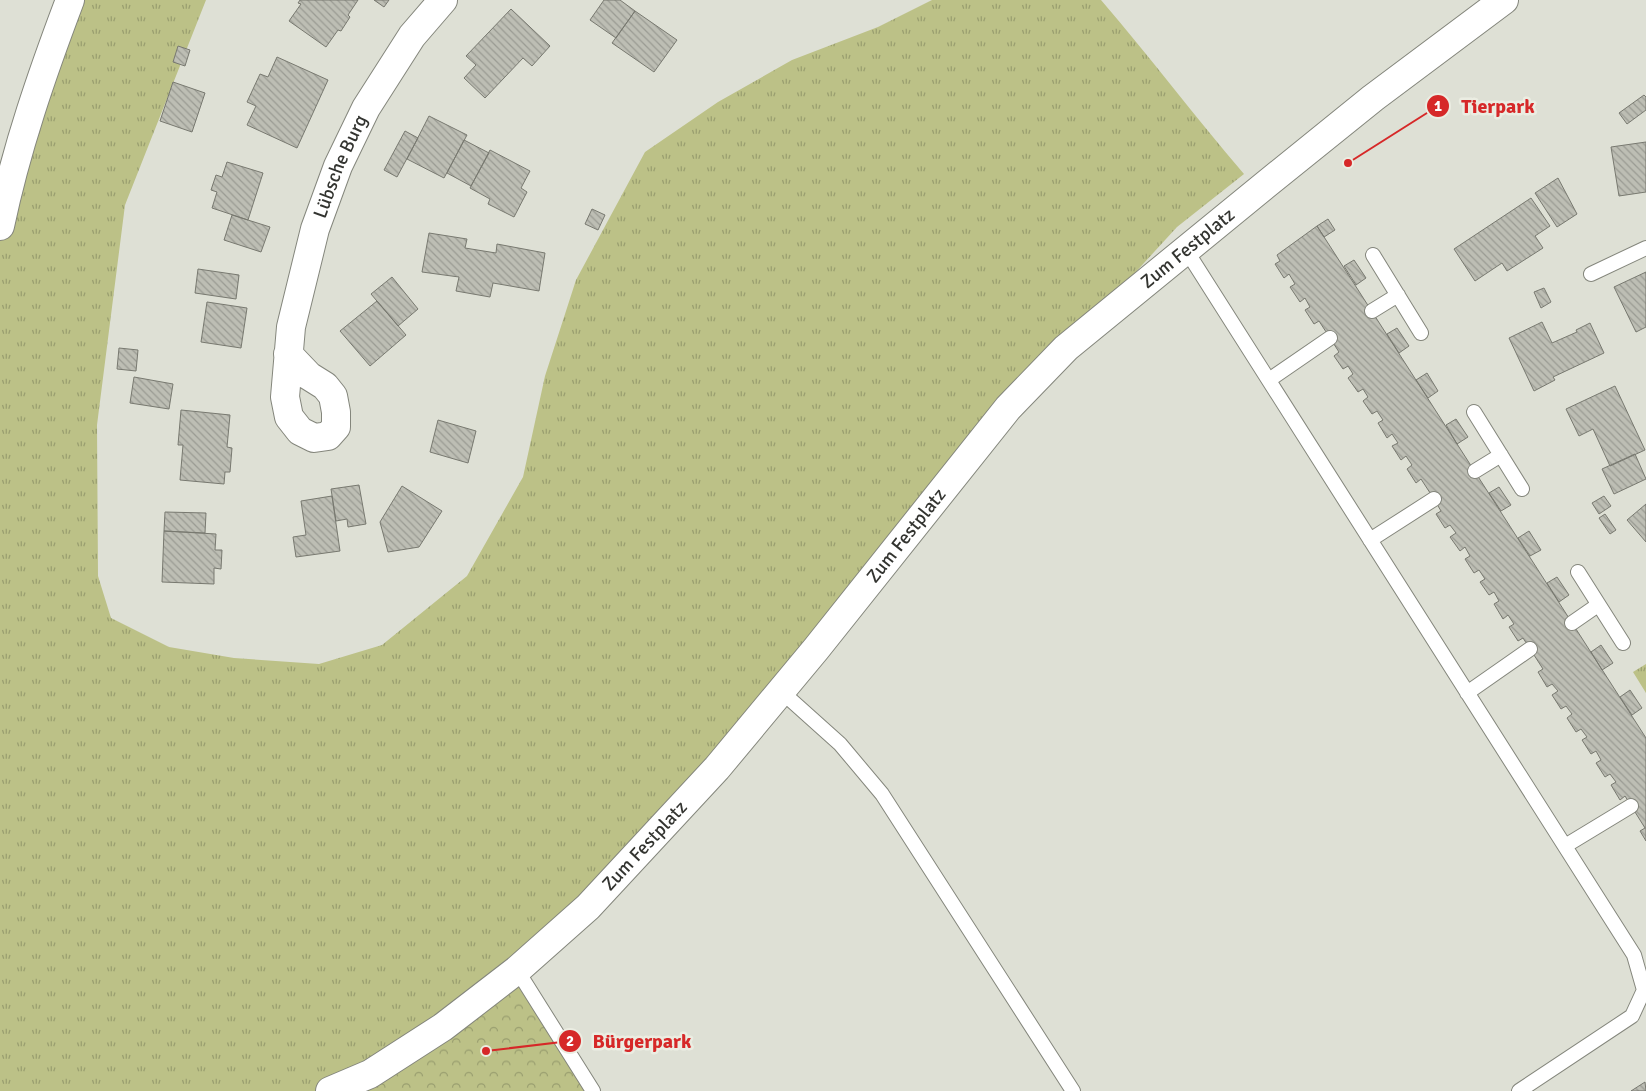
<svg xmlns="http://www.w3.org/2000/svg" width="1646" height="1091" viewBox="0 0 1646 1091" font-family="Signika,sans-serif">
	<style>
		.grass { fill: url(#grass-tufts) }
		.park { fill: url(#park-crowns) }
		.building { fill: url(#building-back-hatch); stroke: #787970 }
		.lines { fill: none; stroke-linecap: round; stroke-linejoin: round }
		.lane-casing { stroke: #84867c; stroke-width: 16 }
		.street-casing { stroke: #84867c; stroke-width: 30 }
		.secondary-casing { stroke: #84867c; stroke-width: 30 }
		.lane { stroke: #fff; stroke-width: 14 }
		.street { stroke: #fff; stroke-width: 28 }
		.secondary { stroke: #fff; stroke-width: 28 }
		.labels { text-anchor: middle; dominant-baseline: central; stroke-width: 5; stroke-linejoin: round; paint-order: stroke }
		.street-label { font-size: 19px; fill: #333430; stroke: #ebede2 }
		.leader { fill: none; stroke: #d62828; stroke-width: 2 }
		.callout-dot { fill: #d62828; stroke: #ebede2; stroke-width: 2 }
		.mark-label { font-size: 15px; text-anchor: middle; font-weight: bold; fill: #fff }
		.callout-label { font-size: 20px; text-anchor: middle; font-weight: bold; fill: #d62828; stroke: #ebede2; stroke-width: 5; stroke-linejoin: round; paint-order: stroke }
	</style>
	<defs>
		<pattern id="grass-tufts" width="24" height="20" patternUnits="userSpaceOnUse" patternTransform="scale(1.25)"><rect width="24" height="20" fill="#bcc187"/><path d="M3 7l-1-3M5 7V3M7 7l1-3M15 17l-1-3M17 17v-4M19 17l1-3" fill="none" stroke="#999e6f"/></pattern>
		<pattern id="park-crowns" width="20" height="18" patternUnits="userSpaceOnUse" patternTransform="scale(1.25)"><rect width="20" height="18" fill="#bcc187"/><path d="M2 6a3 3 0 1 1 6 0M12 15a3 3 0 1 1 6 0" fill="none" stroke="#999e6f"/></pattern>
		<pattern id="building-back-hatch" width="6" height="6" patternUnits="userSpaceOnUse" patternTransform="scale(1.25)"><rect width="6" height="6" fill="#bdbeb4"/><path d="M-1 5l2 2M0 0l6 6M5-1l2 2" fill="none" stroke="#9a9b93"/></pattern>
	</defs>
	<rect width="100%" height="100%" fill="#dee0d5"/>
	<!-- grass -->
	<path class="grass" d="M70 0H206L125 205 97 425 98 576 111 618 169 647 234 658 319 664 382 645 467 576 523 477 545 376 576 280 645 152 718 102 792 60 878 27 932 0H1101C1150 57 1195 117 1244 174L1177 227 1066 348 588 907 330 1091H0V226Z
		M1646 664V693L1633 672Z"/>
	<!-- park -->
	<path class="park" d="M517 970 588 1091H330Z"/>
	<!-- building -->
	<path class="building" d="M300 0H358L348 15 350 17 341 31 338 30 326 47 289 21 301 4 298 3Z
		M374 0H389L384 7Z
		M604 0H620L635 11 616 38 590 20Z
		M511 9 550 46 532 66 523 58 485 98 464 78 476 65 466 56Z
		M635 11 677 40 654 72 612 43Z
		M178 46 190 50 185 66 173 62Z
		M277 57 328 80 297 148 247 125 256 106 247 102 260 74 268 77Z
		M173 82 205 93 192 132 160 121Z
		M1644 95 1646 97V110L1627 124 1619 113Z
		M429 116 467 135 444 178 407 159Z
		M405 131 418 138 397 177 384 170Z
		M464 140 489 153 471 186 447 173Z
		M1646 142V192L1619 196 1611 147Z
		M490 150 530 171 521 188 527 192 514 217 488 204 490 199 470 188Z
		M227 162 263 173 248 220 212 208 217 192 211 190 216 175 222 177Z
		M1558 178 1577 214 1557 227 1535 193Z
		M1531 198 1550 226 1535 236 1543 248 1507 271 1502 263 1475 281 1454 249Z
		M592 209 605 215 598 230 585 224Z
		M232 215 270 227 261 252 224 240Z
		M1328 219 1335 230 1324 237 1317 226Z
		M1317 226 1646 738V841L1640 831 1645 828 1625 796 1620 800 1611 785 1616 782 1610 774 1605 777 1596 763 1601 760 1596 751 1591 754 1582 740 1587 737 1581 729 1576 732 1567 718 1572 714 1566 706 1561 709 1552 695 1558 691 1552 684 1547 687 1538 672 1543 669 1523 638 1518 641 1509 627 1514 624 1508 615 1503 619 1494 604 1499 601 1494 592 1489 595 1480 582 1485 579 1479 570 1474 573 1465 559 1470 556 1465 547 1460 551 1450 537 1456 533 1450 525 1445 528 1436 514 1441 511 1434 499 1421 479 1416 483 1407 469 1412 465 1406 456 1401 460 1392 446 1398 443 1392 434 1387 438 1378 423 1383 420 1377 411 1372 414 1363 401 1368 397 1363 389 1358 392 1348 378 1353 374 1348 366 1343 369 1334 356 1339 352 1319 321 1314 324 1305 310 1310 307 1305 298 1300 302 1290 287 1295 284 1289 274 1284 278 1275 264 1280 261 1277 255Z
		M429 233 467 239 465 248 496 253 497 244 545 253 539 291 493 283 490 297 456 291 459 277 422 272Z
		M1354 260 1366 278 1356 285 1344 266Z
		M198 269 239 275 236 299 195 293Z
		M1646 272V327L1636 332 1614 287Z
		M392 277 418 309 398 326 371 294Z
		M1544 288 1551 302 1541 308 1534 292Z
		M377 301 406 335 370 366 340 331Z
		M207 302 247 308 241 348 201 342Z
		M1542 322 1552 343 1577 332 1576 330 1590 323 1604 353 1553 377 1555 380 1534 391 1509 338Z
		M1397 328 1409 346 1399 353 1387 334Z
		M119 348 138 350 136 371 117 369Z
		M1427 373 1438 391 1428 398 1416 380Z
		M134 377 173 384 169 409 130 403Z
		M1615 386 1645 450 1610 466 1593 429 1579 436 1566 409Z
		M181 410 230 415 227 447 232 448 230 472H225L224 484 180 480 183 445H178Z
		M1456 419 1468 437 1457 444 1446 425Z
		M438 420 476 431 468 463 430 452Z
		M1635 454 1646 479 1614 494 1602 469Z
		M359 485 366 524 348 527 347 519 336 521 331 489Z
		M402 486 442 511 419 547 388 552 380 522Z
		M1499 487 1511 505 1501 511 1489 493Z
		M332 496 340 551 296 557 293 537 306 535 301 501Z
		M1604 496 1611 506 1599 514 1592 503Z
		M1646 504V542L1627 520Z
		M165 512 206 513 205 533 164 531Z
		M1605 514 1616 530 1610 534 1599 518Z
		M164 531 216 534 215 550H222L221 569 214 568V584L162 582Z
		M1529 531 1541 550 1530 556 1518 538Z
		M1557 577 1569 595 1559 602 1547 583Z
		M1601 645 1613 663 1602 670 1591 652Z
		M1630 690 1642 708 1632 715 1620 697Z
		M1645 1082 1646 1091H1631Z"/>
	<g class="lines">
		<defs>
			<path id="lane" d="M1186 250 1634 955 1644 990 1632 1016 1519 1091
				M1373 255 1421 333
				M1591 274 1646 248
				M1372 311 1398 295
				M1269 380 1330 338
				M1474 412 1522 489
				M1475 471 1501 455
				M1370 540 1434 499
				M1578 572 1623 643
				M1572 623 1598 605
				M782 692 840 744 882 794 1073 1091
				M1467 693 1530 649
				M1565 846 1631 806
				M517 970 593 1091"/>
			<g id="street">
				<path id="s1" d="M288 354 309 376 325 386 333 396 336 412V427L328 436 314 438 300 431 289 417 285 397 291 327 315 229 338 166 366 108 412 36 443 0"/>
				<path id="s2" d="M330 1091 370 1074 443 1027 517 970 588 907 717 768 816 649 1008 408 1066 348 1264 186 1373 98 1504 0"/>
			</g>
			<path id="secondary" d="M0 226C16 149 42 74 70 0"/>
		</defs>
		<!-- lane casing -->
		<use href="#lane" class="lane-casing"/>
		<!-- street casing -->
		<use href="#street" class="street-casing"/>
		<!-- secondary casing -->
		<use href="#secondary" class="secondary-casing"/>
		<!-- lane -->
		<use href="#lane" class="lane"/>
		<!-- street -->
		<use href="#street" class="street"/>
		<!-- secondary -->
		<use href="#secondary" class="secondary"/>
	</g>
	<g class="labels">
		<!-- street labels -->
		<g class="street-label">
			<text stroke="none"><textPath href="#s1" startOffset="412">Lübsche Burg</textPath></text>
			<text stroke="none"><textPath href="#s2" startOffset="1212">Zum Festplatz</textPath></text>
			<text stroke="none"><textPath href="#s2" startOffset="808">Zum Festplatz</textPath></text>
			<text stroke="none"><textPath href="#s2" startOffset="402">Zum Festplatz</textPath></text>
		</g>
	</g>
	<!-- callouts -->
	<path class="leader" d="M1348 163L1438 106M486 1051L570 1041"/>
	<g class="callout-dot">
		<circle cx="1348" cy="163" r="5"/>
		<circle cx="486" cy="1051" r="5"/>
		<circle cx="1438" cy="106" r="12"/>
		<circle cx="570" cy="1041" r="12"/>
	</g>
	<g class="mark-label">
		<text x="1438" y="111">1</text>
		<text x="570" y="1046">2</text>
	</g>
	<g class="callout-label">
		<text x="1498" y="113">Tierpark</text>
		<text x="642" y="1048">Bürgerpark</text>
	</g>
</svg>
